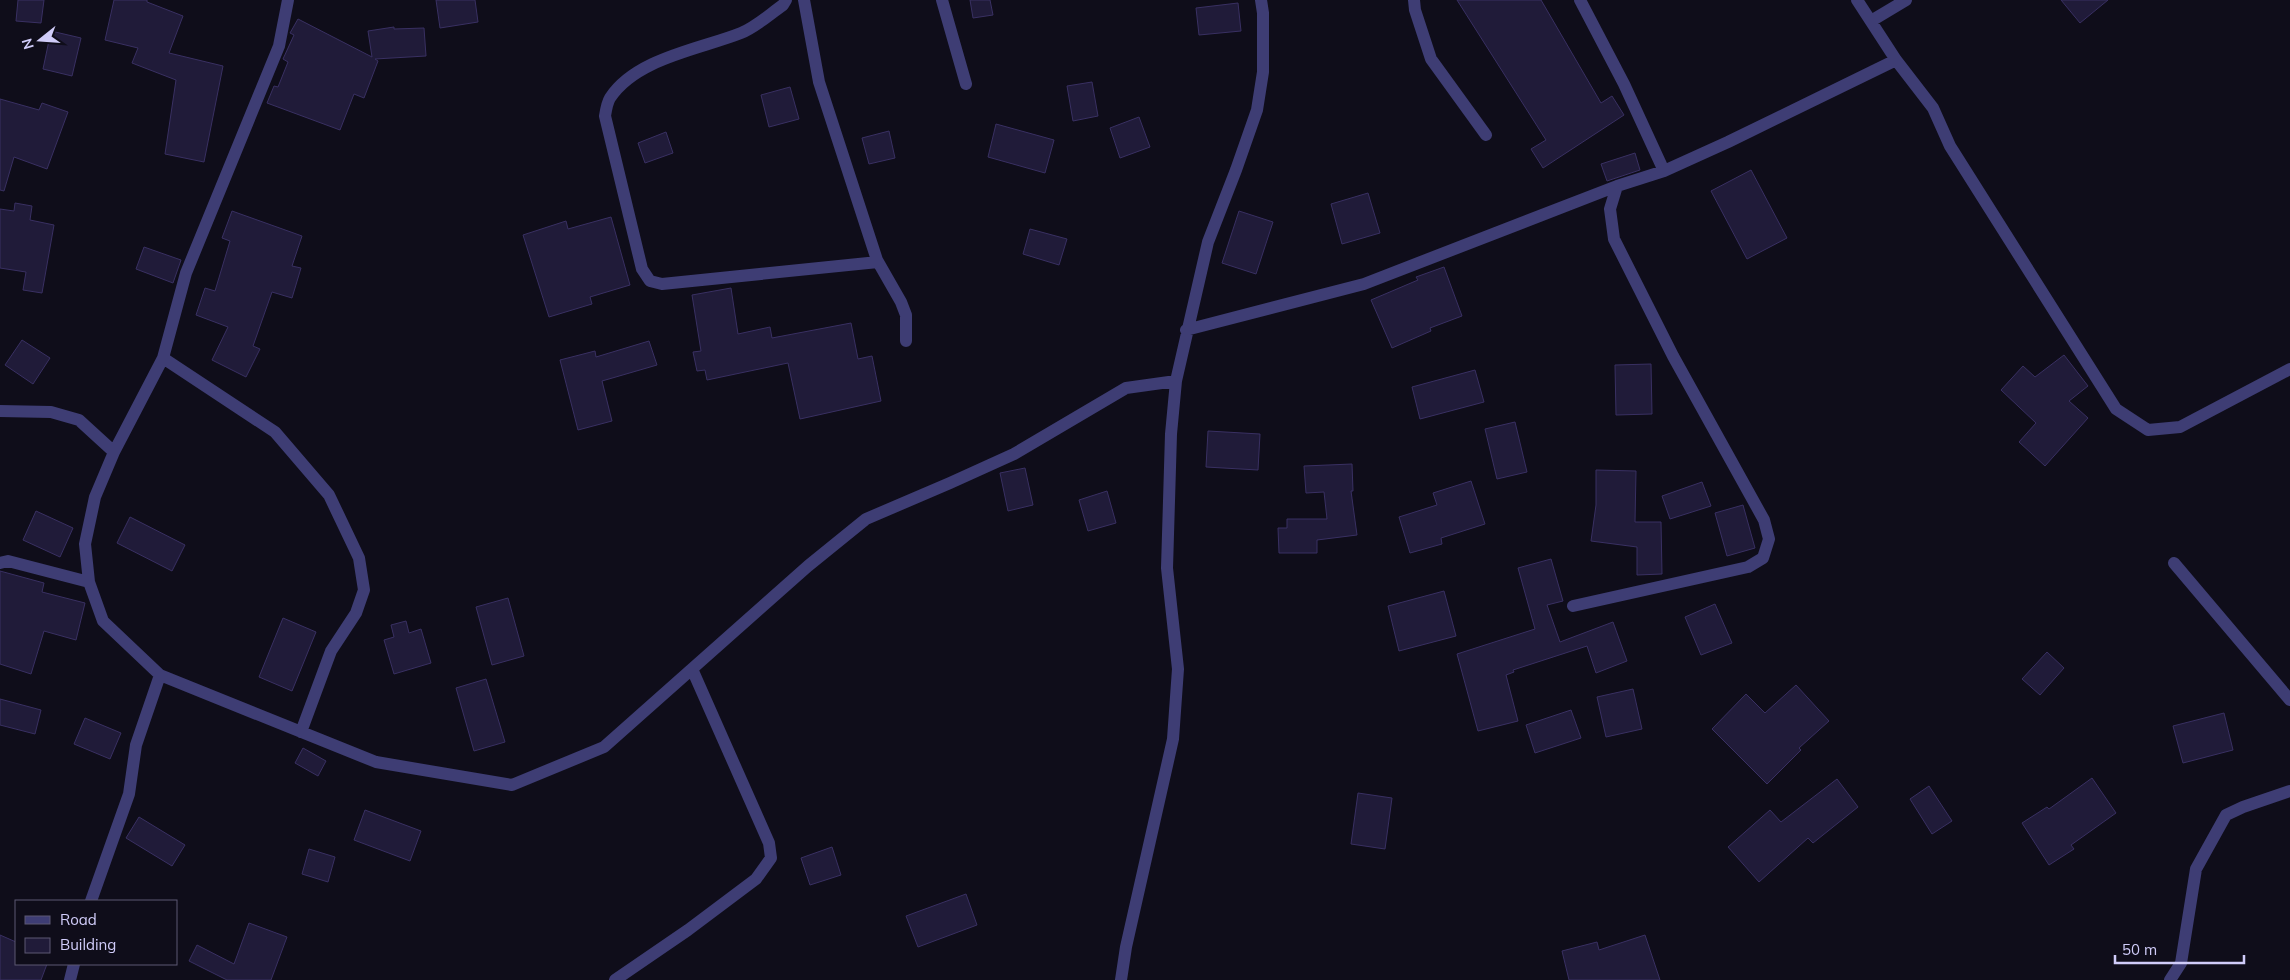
<svg xmlns="http://www.w3.org/2000/svg" width="2290" height="980" viewBox="0 0 2290 980" font-family="Mulish,sans-serif">
	<style>
		.building { fill: #201b39; stroke: #393062 }
		.lines { fill: none; stroke-linecap: round; stroke-linejoin: round }
		.street { stroke: #3e3d74; stroke-width: 12 }
	</style>
	<rect width="100%" height="100%" fill="#0f0d1a"/>
	<!-- building -->
	<path class="building" d="M18 0H44L41 23 16 21Z
		M114 0H147V2L183 16 169 53 223 66 204 162 165 154 176 80 132 63 138 48 105 40Z
		M436 0H475L478 22 440 28Z
		M970 0H990L993 15 973 18Z
		M1457 0H1541L1601 103 1612 96 1624 115 1543 168 1531 149 1546 140Z
		M2061 0H2108L2080 23Z
		M1238 3 1241 31 1199 35 1196 8Z
		M298 19 372 57 368 31 394 27V29L424 28 426 56 375 59 378 61 364 98 354 94 340 130 267 103 274 86 278 87 288 62 283 59 294 35 290 33Z
		M51 31 81 38 72 76 43 69Z
		M1092 82 1098 116 1073 121 1067 86Z
		M790 87 799 119 769 127 761 95Z
		M0 99 39 110 42 103 68 112 47 169 14 157 4 191 0 190Z
		M1139 117 1150 147 1120 158 1110 128Z
		M996 124 1054 140 1045 173 988 157Z
		M889 131 895 158 869 164 862 138Z
		M666 132 673 153 645 163 638 143Z
		M1635 153 1640 170 1607 181 1601 164Z
		M1751 170 1787 238 1747 259 1711 191Z
		M1368 193 1380 233 1342 244 1331 204Z
		M15 203 32 206 30 220 54 225 42 293 23 290 26 272 0 268V209L14 211Z
		M232 211 302 236 292 266 301 268 292 298 272 292 253 346 260 349 246 377 212 360 228 327 196 315 205 288 215 291 230 241 222 238Z
		M1239 211 1273 222 1256 274 1222 263Z
		M611 217 630 285 590 297 592 304 549 317 523 235 566 221 568 229Z
		M1030 229 1067 239 1059 265 1023 254Z
		M144 247 181 260 173 283 136 269Z
		M1444 267 1462 316 1430 328 1431 331 1392 348 1371 300 1418 280 1416 277Z
		M731 288 738 334 770 327 772 338 851 323 858 359 872 356 881 401 800 419 788 363 707 380 705 370 697 371 693 352 701 351 692 295Z
		M22 340 50 358 33 384 5 365Z
		M649 341 657 365 602 381 612 421 578 430 560 360 595 351 596 357Z
		M2064 355 2088 386 2069 401 2088 418 2045 466 2019 442 2036 423 2001 390 2023 366 2035 377Z
		M1651 364 1652 414 1616 415 1615 365Z
		M1475 370 1484 402 1420 419 1412 387Z
		M1515 422 1527 472 1497 479 1485 429Z
		M1208 431 1260 434 1258 470 1206 467Z
		M1352 464 1353 491H1351L1357 535 1317 540V553H1279L1278 528H1287V519H1327L1324 492 1306 493 1304 466Z
		M1025 468 1033 505 1008 511 1000 473Z
		M1596 470 1636 471 1635 522H1661L1662 574 1637 575V547L1591 541 1596 505Z
		M1471 481 1485 524 1441 538 1442 544 1410 553 1399 517 1437 505 1433 493Z
		M1702 482 1711 506 1670 519 1662 496Z
		M1107 491 1116 523 1088 531 1079 500Z
		M1743 505 1755 548 1727 556 1715 513Z
		M36 511 73 528 60 557 23 540Z
		M130 517 185 545 172 571 117 543Z
		M1551 559 1563 601 1547 605 1560 642 1613 622 1627 661 1596 673 1587 646 1513 670 1514 672 1506 675 1518 721 1478 731 1457 654 1535 629 1518 568Z
		M0 571 44 583 42 592 85 603 76 640 44 631 31 674 0 664Z
		M1444 591 1456 636 1399 651 1388 606Z
		M508 598 524 656 492 665 476 607Z
		M1715 604 1732 643 1701 655 1685 617Z
		M283 618 316 632 292 691 259 677Z
		M406 621 409 633 421 629 431 663 394 674 384 640 394 637 391 625Z
		M2047 652 2064 668 2040 695 2022 679Z
		M486 679 505 742 474 751 456 688Z
		M1796 685 1829 721 1799 748 1801 750 1767 784 1712 729 1746 694 1765 713Z
		M1633 689 1642 729 1606 737 1597 697Z
		M0 699 41 710 35 734 0 725Z
		M1571 710 1581 738 1535 753 1526 725Z
		M2224 713 2233 750 2183 763 2173 726Z
		M85 718 121 733 110 759 74 744Z
		M303 748 326 761 318 776 295 763Z
		M2092 778 2116 813 2071 845 2074 849 2049 865 2022 823 2047 807 2049 809Z
		M1837 779 1858 807 1813 843 1808 838 1759 882 1728 847 1770 810 1781 822Z
		M1929 786 1952 821 1932 834 1910 799Z
		M1358 793 1392 798 1385 849 1351 844Z
		M365 810 421 831 410 861 354 840Z
		M139 817 185 845 172 866 126 838Z
		M832 847 841 875 810 885 801 858Z
		M309 849 335 857 328 882 302 874Z
		M966 894 977 925 918 947 906 916Z
		M249 923 287 937 271 980H227L189 961 197 945 234 964Z
		M0 935 16 942V964H47L41 980H0Z
		M1645 935 1660 980H1569L1562 951 1597 942 1599 950Z"/>
	<g class="lines">
		<!-- street -->
		<path class="street" d="M288 0 279 46 186 273 163 358 114 452 95 497 85 544 89 582 103 621 160 675 376 762 512 785 604 747 808 566 866 519 950 483 1014 454 1126 388 1176 381
			M786 0 783 5C770 14 756 27 741 33 701 49 636 58 610 98 607 103 606 110 605 116L642 269 650 281 662 284 878 262
			M804 0 819 82 877 260 901 302 906 315V341
			M942 0 966 84
			M1414 0 1415 10 1431 59 1486 135
			M1580 0 1624 84 1664 171
			M1857 0 1896 60 1933 108 1950 146 2116 409 2148 430 2180 427 2290 369
			M1871 21 1906 0
			M1186 330 1364 284 1617 186 1664 171 1728 142 1896 60
			M163 358 275 432 329 495 359 558 364 590 356 613 331 651 301 732
			M0 411 51 412 79 420 114 452
			M0 563 8 561 89 582
			M2174 563 2290 700
			M1573 606 1748 567 1763 558 1769 539 1764 520 1673 356 1614 239 1610 209 1617 186
			M91 901 129 794 136 745 160 675
			M70 980 74 964
			M615 980 688 930 756 879 771 858 769 843 692 669
			M1121 980 1126 947 1173 739 1178 669 1167 568 1171 434 1176 381 1208 242 1236 170 1257 110 1263 72V13L1261 0
			M2170 980 2181 963 2196 869 2226 815 2243 807 2290 791"/>
	</g>
	<!-- legend -->
	<rect x="15" y="900" width="162" height="65" fill="#0f0d1a" stroke="#5c5973"/>
	<rect x="25" y="916" width="25" height="8" fill="#3e3d74" stroke="#5c5973"/>
	<text x="60" y="925" font-size="15" fill="#d0ccf9">Road</text>
	<rect x="25" y="938" width="25" height="15" fill="#201b39" stroke="#5c5973"/>
	<text x="60" y="950" font-size="15" fill="#d0ccf9">Building</text>
	<!-- north arrow -->
	<g transform="translate(40 40) rotate(253)" stroke="#0f0d1a" stroke-width="4" paint-order="stroke">
	<path d="M0-4L9 19L0 12L-9 19Z" fill="#d0ccf9"/>
	<text y="-8" font-size="14" font-weight="bold" text-anchor="middle" fill="#d0ccf9">N</text>
	</g>
	<!-- scale -->
	<path d="M2115 955v8h129v-8" fill="none" stroke="#d0ccf9" stroke-width="2.5"/>
	<text x="2122" y="955" font-size="15" fill="#d0ccf9" stroke="#0f0d1a" stroke-width="4" paint-order="stroke">50 m</text>
</svg>
